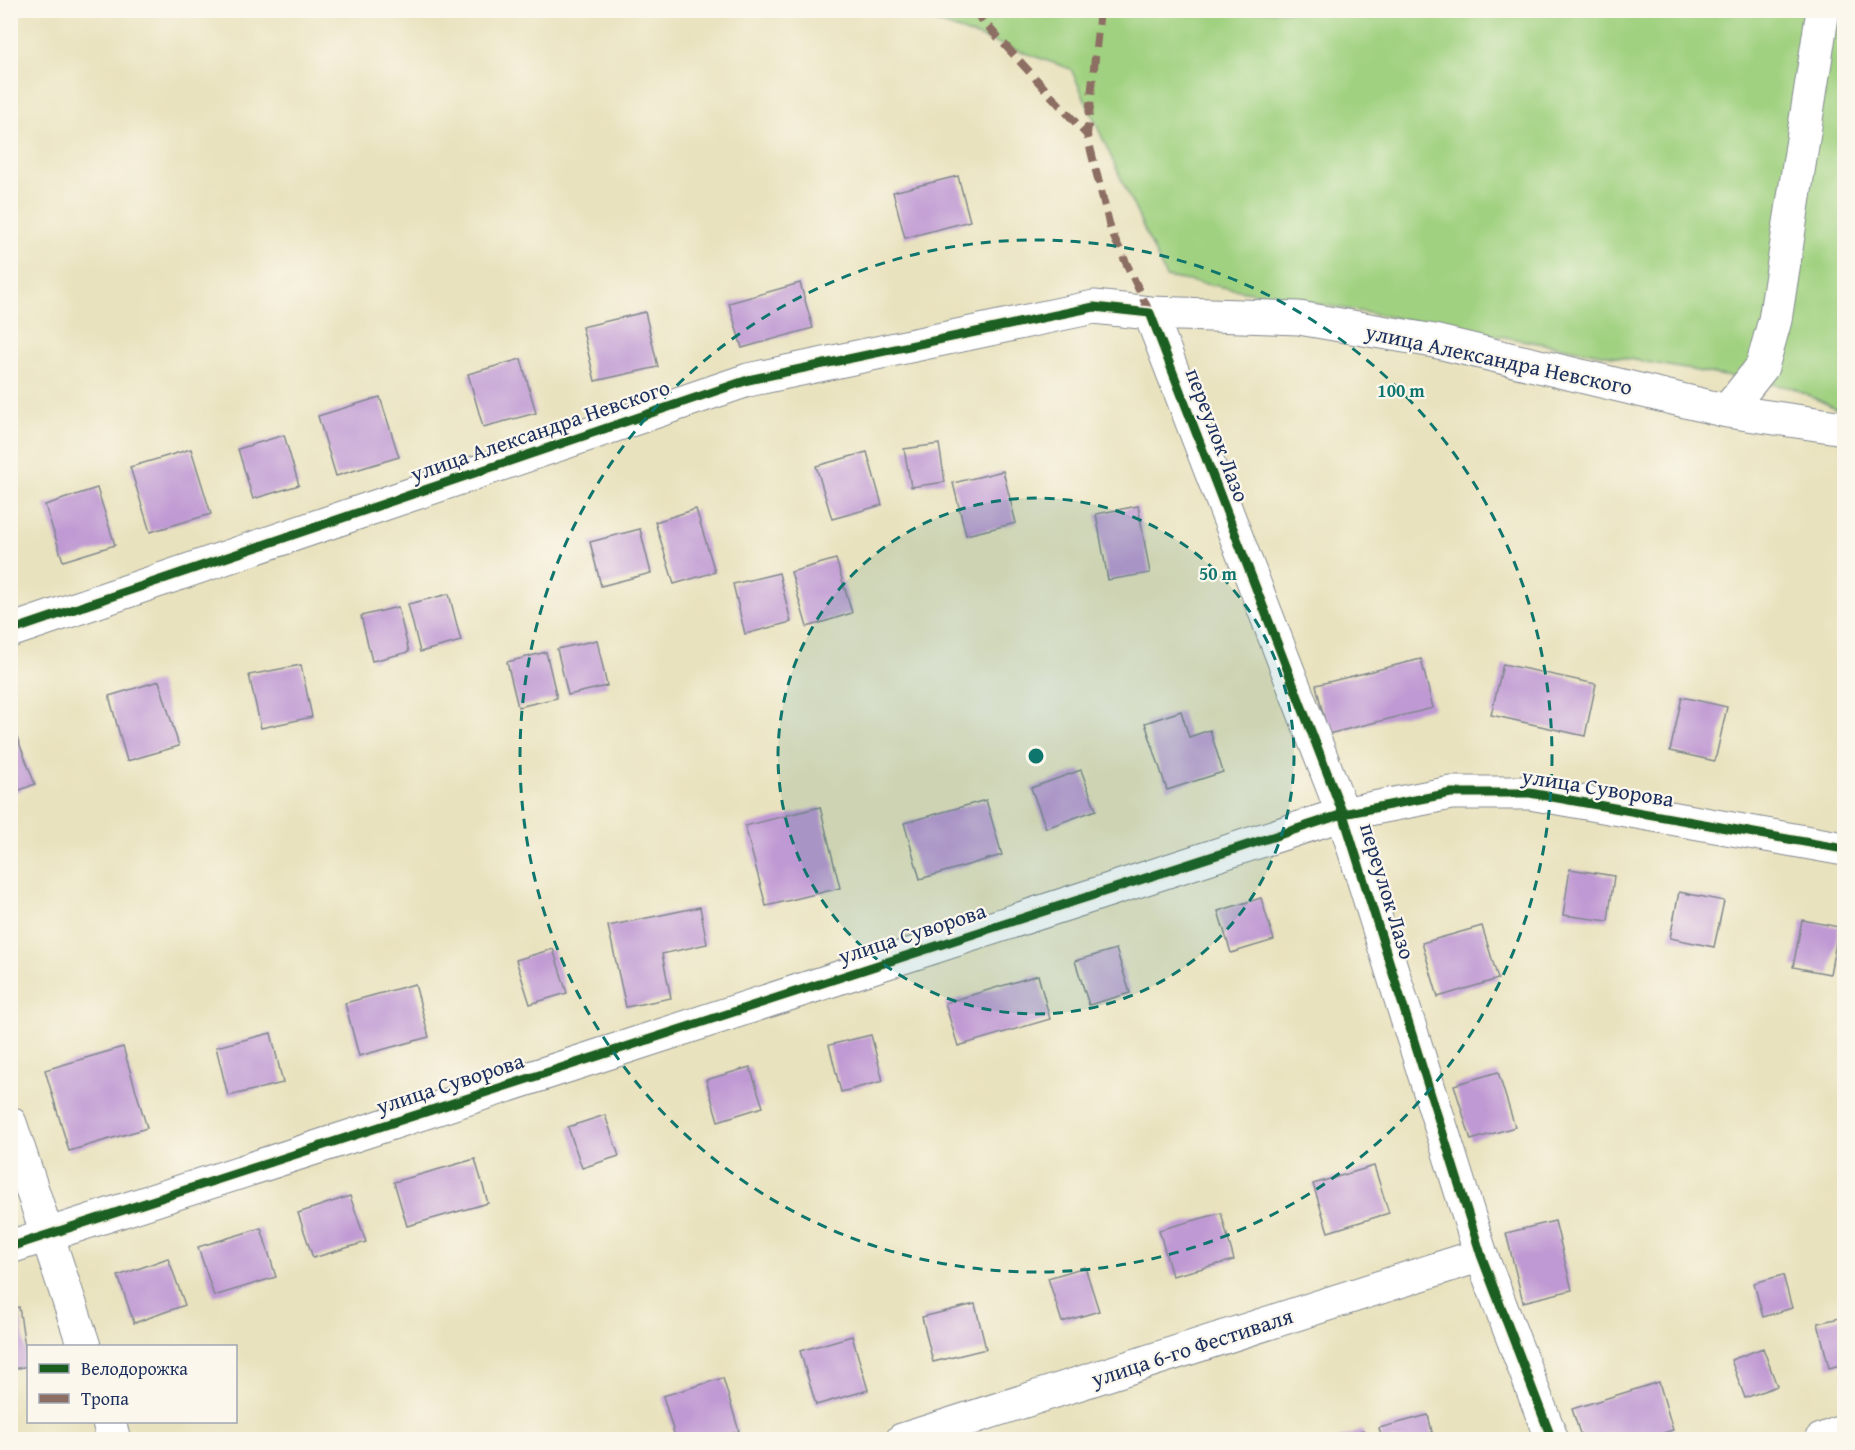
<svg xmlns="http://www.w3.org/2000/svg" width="1855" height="1450" viewBox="0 0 1855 1450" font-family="'Gentium Book Plus',serif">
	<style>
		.green { fill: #a0d180; stroke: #5e806f; stroke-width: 1.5 }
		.building { fill: #bf99d3 }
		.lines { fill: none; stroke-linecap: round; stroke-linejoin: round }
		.minor-casing { stroke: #82888e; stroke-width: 35 }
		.minor { stroke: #fff; stroke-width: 33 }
		.quiet { stroke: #8d6e63; stroke-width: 8; stroke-dasharray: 15 8; stroke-linecap: butt }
		.cycleway-casing { stroke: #fbf7ec; stroke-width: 13 }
		.cycleway { stroke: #1b5e20; stroke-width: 9 }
		.ring { fill: none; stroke: #0f766e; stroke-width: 3; stroke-dasharray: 10 8 }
		.labels { text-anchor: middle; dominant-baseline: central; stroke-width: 4.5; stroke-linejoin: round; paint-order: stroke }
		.street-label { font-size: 22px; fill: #1b2f5e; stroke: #fbf7ec }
		.centre { fill: #0f766e; stroke: #fbf7ec; stroke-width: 3 }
		.ring-label { font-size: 18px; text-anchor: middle; font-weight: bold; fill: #0f766e; stroke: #fbf7ec; stroke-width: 4.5; stroke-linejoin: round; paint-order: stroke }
	</style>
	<rect width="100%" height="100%" fill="#fbf7ec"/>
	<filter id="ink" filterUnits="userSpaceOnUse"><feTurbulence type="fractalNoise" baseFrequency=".0167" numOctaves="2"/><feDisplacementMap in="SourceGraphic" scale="12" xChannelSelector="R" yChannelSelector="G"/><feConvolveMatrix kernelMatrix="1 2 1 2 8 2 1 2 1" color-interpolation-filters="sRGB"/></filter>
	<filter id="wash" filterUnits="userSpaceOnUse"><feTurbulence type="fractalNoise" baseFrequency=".008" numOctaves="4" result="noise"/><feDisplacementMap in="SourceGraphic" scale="24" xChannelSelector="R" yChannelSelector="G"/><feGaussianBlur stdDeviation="1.35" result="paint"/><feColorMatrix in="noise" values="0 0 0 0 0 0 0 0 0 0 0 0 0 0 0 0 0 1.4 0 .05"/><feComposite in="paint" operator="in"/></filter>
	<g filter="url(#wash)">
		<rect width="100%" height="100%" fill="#e9e2be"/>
		<!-- green -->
		<path class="green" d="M905 11H1844V412L1793 388 1166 277 1071 69Z"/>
		<g id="blocks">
			<!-- building -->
			<path class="building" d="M958 176 970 221 905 238 893 192Z
				M800 283 813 328 742 348 729 303Z
				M645 312 658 367 595 381 582 327Z
				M521 359 536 413 483 427 468 374Z
				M380 397 399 457 336 476 318 416Z
				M284 435 299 485 253 499 238 449Z
				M939 444 945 482 911 487 904 449Z
				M191 449 211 514 150 532 130 467Z
				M867 452 882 505 832 519 816 466Z
				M1003 471 1016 523 966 535 953 483Z
				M97 488 115 545 63 561 45 505Z
				M1138 506 1150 573 1108 580 1096 514Z
				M696 509 715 572 674 584 655 522Z
				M640 529 651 573 601 586 590 542Z
				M836 559 852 613 807 627 791 572Z
				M779 573 791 622 745 634 733 584Z
				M449 594 461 641 420 652 408 604Z
				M398 607 409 652 372 661 361 616Z
				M597 640 607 686 568 695 557 649Z
				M546 652 557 698 518 707 507 662Z
				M1421 659 1433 708 1328 734 1316 685Z
				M1503 664 1596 684 1585 736 1491 715Z
				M301 665 312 717 261 728 249 675Z
				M159 681 179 746 127 761 109 696Z
				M1682 697 1727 707 1715 761 1670 751Z
				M1181 711 1189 737 1210 730 1223 772 1167 790 1145 723Z
				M13 727 35 784 10 794V728Z
				M1081 770 1096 810 1046 828 1031 788Z
				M986 800 1002 855 920 879 904 823Z
				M820 807 840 888 766 906 745 826Z
				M1570 869 1614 876 1608 921 1563 915Z
				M1679 892 1724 901 1714 947 1670 938Z
				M1261 898 1274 940 1231 953 1218 911Z
				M700 907 707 944 662 954 671 998 626 1007 608 926Z
				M1802 920 1839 927 1830 974 1793 967Z
				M1482 926 1498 979 1438 997 1422 943Z
				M553 949 567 993 530 1004 516 960Z
				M1116 949 1130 993 1089 1005 1075 961Z
				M1038 975 1050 1019 958 1046 945 1003Z
				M415 984 429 1037 359 1056 345 1003Z
				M271 1033 283 1083 228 1096 216 1047Z
				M871 1035 883 1081 841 1092 829 1045Z
				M123 1047 147 1128 69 1151 45 1070Z
				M750 1067 763 1107 718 1121 706 1080Z
				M1498 1072 1515 1127 1471 1140 1454 1085Z
				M605 1115 619 1156 582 1168 568 1127Z
				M475 1159 488 1203 407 1226 394 1182Z
				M1374 1166 1389 1213 1328 1232 1313 1184Z
				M350 1196 366 1242 313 1258 298 1213Z
				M1221 1213 1234 1260 1172 1276 1159 1230Z
				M1555 1221 1572 1290 1523 1302 1506 1233Z
				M261 1228 276 1277 214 1296 198 1247Z
				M168 1258 185 1305 134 1323 118 1276Z
				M1085 1267 1099 1311 1062 1322 1048 1278Z
				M1783 1275 1792 1308 1763 1317 1754 1283Z
				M975 1304 986 1349 933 1362 922 1317Z
				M19 1307 28 1366 10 1370V1309Z
				M1844 1317V1364L1829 1368 1818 1323Z
				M852 1336 868 1390 816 1405 800 1351Z
				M1763 1348 1777 1386 1745 1398 1731 1360Z
				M723 1378 739 1431 710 1440H676L663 1396Z
				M1659 1382 1673 1430 1641 1440H1582L1572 1409Z
				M1428 1415 1434 1440H1382L1379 1428Z
				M1363 1430 1366 1440H1336V1439Z"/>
		</g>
	</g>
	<g filter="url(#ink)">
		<use href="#blocks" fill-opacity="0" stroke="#82888e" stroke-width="1.5"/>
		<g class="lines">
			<defs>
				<path id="minor" d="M1150 313 1299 318 1434 341 1727 411 1844 428
					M1727 411 1762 367 1775 320 1823 10
					M10 631 748 380 1094 307 1150 313 1343 814 1481 1255 1552 1440
					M10 1123 84 1346
					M10 1247 1343 814 1451 793H1530L1844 849
					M109 1422 114 1440
					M902 1440 1481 1255
					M1821 1440 1844 1431"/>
			</defs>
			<!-- minor casing -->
			<use href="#minor" class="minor-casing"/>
			<!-- minor -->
			<use href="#minor" class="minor"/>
			<!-- quiet -->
			<path class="quiet" d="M973 10 1087 135
				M1100 10 1087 135 1111 231 1150 313"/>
			<defs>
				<path id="cycleway" d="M10 631 748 380 1094 307 1150 313 1343 814 1481 1255 1552 1440
					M10 1247 1343 814 1451 793H1530L1844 849"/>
			</defs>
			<!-- cycleway casing -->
			<use href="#cycleway" class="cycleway-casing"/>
			<!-- cycleway -->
			<use href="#cycleway" class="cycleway"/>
		</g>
	</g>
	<!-- distance rings -->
	<circle cx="1036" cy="756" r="258" fill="#0f766e" fill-opacity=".12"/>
	<g class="ring">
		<circle cx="1036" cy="756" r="258"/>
		<circle cx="1036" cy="756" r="516"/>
	</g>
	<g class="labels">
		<!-- street labels -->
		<g class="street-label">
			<text transform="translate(1499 359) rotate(12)">улица Александра Невского</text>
			<text transform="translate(540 430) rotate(-19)">улица Александра Невского</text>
			<text transform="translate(1218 435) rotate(69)">переулок Лазо</text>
			<text transform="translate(1598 787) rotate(9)">улица Суворова</text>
			<text transform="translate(1388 891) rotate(73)">переулок Лазо</text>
			<text transform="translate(912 933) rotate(-18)">улица Суворова</text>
			<text transform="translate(450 1083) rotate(-18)">улица Суворова</text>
			<text transform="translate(1192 1347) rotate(-18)">улица 6-го Фестиваля</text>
		</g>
	</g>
	<circle cx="1036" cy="756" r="9" class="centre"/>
	<g class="ring-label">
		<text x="1401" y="397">100 m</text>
		<text x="1218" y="580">50 m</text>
	</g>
	<!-- margin -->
	<rect width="1855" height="1450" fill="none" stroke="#fbf7ec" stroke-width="36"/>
	<!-- legend -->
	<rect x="27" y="1345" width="210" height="78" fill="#fbf7ec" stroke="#a1a7b3" stroke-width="1.5"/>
	<rect x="39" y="1364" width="30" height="9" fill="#1b5e20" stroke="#a1a7b3" stroke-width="1.5"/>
	<text x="81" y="1375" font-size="18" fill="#1b2f5e">Велодорожка</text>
	<rect x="39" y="1394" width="30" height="9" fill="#8d6e63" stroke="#a1a7b3" stroke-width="1.5"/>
	<text x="81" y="1405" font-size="18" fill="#1b2f5e">Тропа</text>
</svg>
